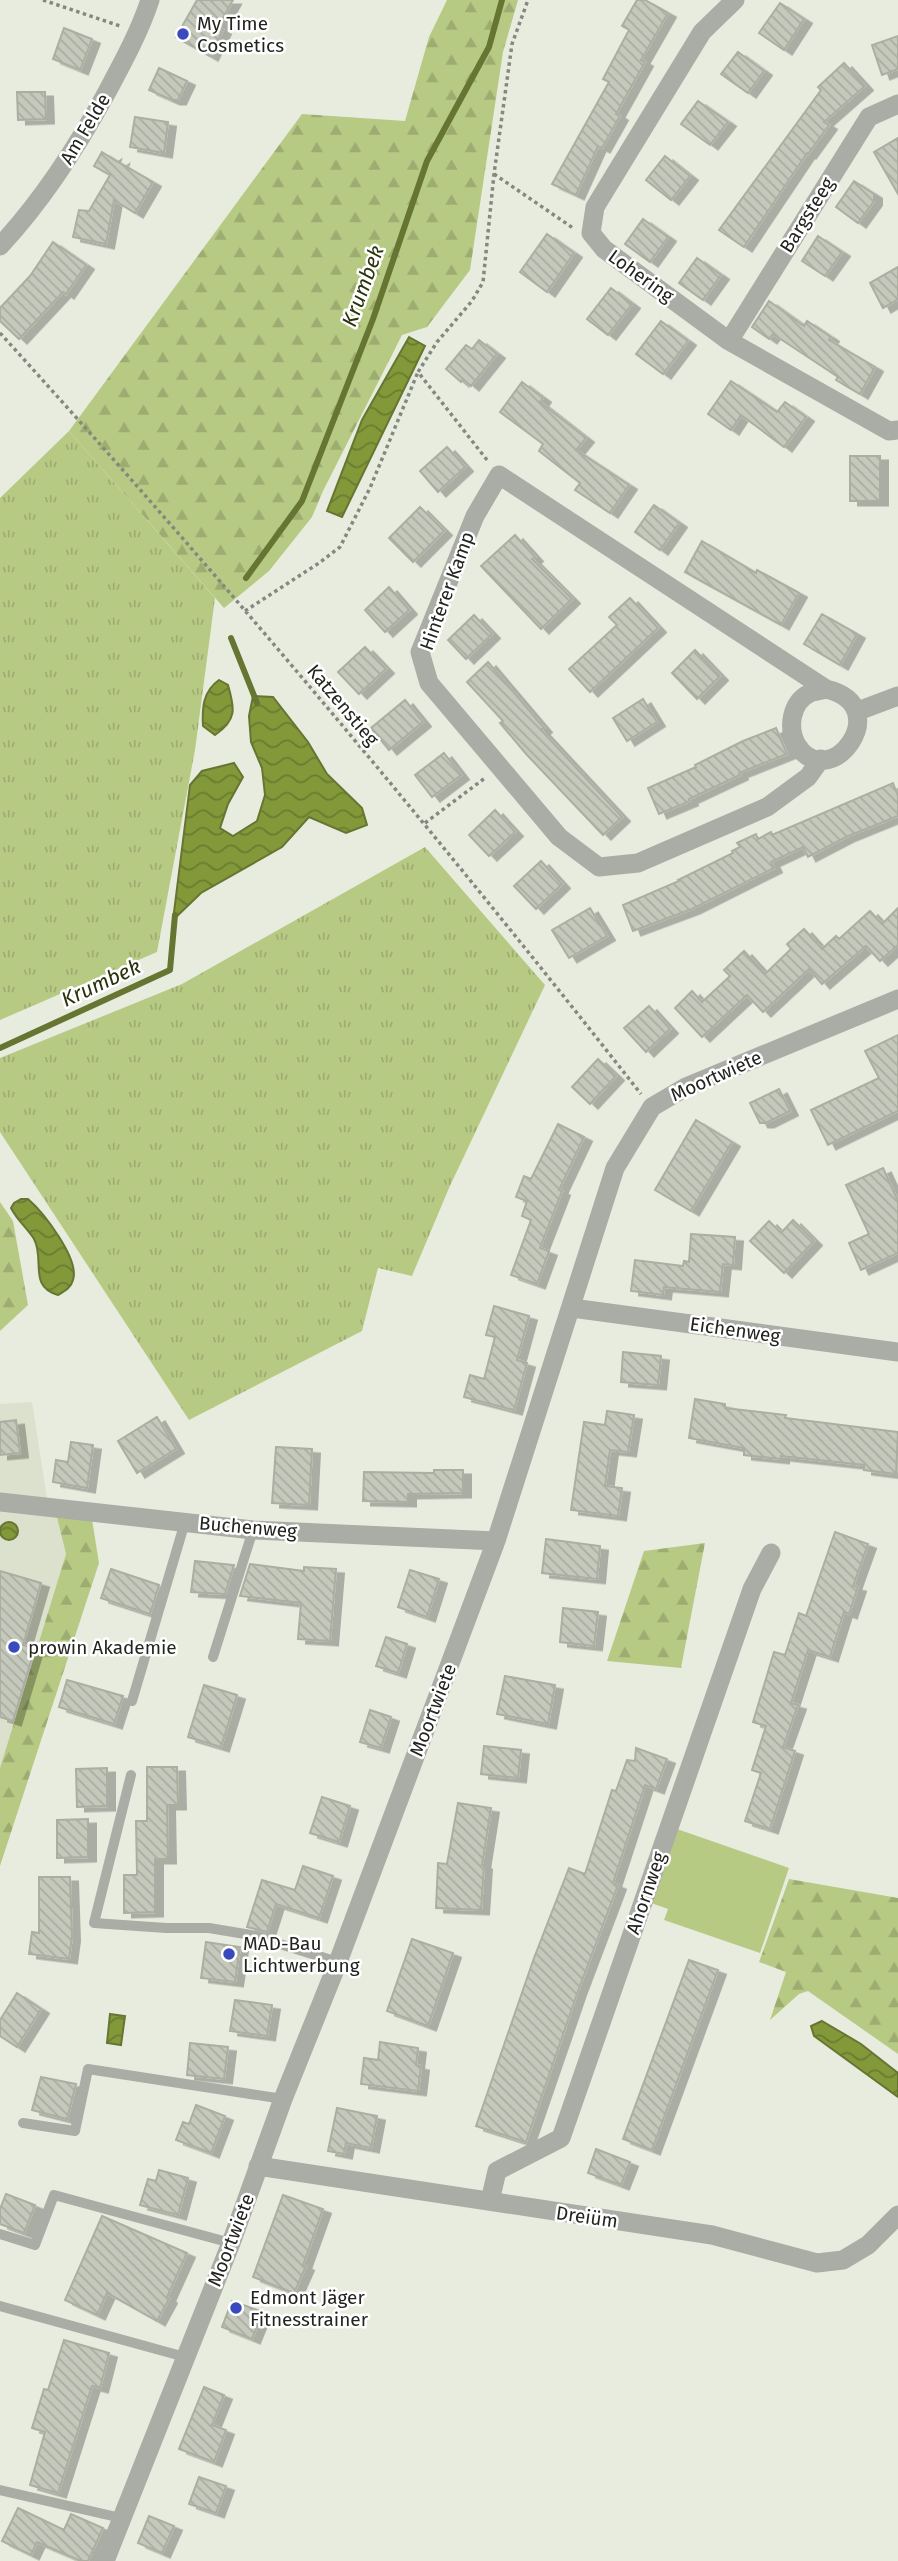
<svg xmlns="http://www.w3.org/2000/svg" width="898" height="2561" viewBox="0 0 898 2561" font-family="'Fira Sans',sans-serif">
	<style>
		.built { fill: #dbe1cd }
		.grass { fill: url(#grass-tufts) }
		.forest { fill: url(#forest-firs) }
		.green { fill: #b7ca83 }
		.water { fill: url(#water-waves); stroke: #667532; stroke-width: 2 }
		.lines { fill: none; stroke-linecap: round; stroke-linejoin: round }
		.stream { stroke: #667532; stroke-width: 6 }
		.building { fill: url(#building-back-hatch); stroke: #abafa2; stroke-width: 2; filter: url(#shadow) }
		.path { stroke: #85887f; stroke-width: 3.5; stroke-dasharray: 3.5 3.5; stroke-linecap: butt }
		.lane { stroke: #aaaca6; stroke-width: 10 }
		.street { stroke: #aaaca6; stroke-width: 19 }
		.poi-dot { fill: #394abc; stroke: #fff; stroke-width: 2.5 }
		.labels { text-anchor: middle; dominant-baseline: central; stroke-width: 5; stroke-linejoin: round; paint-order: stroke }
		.poi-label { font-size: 19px; fill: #232420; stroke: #fff; text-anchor: start }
		.street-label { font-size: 19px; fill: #232420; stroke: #fff }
		.water-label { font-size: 21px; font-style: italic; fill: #2a330b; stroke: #fff }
	</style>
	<defs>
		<pattern id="grass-tufts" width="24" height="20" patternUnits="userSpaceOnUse" patternTransform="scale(1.75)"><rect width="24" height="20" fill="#b7ca83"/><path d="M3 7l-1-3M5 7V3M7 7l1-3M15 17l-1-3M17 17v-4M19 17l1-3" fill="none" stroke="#9dad71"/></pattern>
		<pattern id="forest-firs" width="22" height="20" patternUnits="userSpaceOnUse" patternTransform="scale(1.75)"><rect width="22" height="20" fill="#b7ca83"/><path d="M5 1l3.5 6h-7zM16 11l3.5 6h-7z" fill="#9dad71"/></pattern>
		<pattern id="water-waves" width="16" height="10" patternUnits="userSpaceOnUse" patternTransform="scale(1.75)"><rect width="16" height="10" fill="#829839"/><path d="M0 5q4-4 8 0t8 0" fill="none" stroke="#6a7c30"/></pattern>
		<pattern id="building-back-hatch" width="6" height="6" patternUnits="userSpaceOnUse" patternTransform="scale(1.75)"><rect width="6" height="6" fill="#c5c9bc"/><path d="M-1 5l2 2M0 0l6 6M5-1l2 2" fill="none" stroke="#a9aca1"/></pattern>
		<filter id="shadow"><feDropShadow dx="8" dy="4.5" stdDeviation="0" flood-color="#0004"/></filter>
	</defs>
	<rect width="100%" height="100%" fill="#e8ecdf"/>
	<!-- built -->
	<path class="built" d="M32 1402 47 1498 55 1509 66 1554 0 1768V1404Z"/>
	<!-- grass -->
	<path class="grass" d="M69 431 215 598 195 750 157 952 0 1020V498Z
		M425 847 545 985 449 1188 412 1276 378 1268 362 1331 189 1420 0 1132V1058L182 984Z"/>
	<!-- forest -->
	<path class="forest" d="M447 0H518L503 52 470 270 427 327 402 335 323 491 312 517 269 571 224 608 69 431 302 114 405 121 429 37Z
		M0 1202 13 1221 28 1305 0 1331Z
		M55 1509 91 1513 99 1563 0 1866V1768L66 1554Z
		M705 1543 681 1668 607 1661 644 1551Z
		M789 1879 898 1898V2054L808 1991 799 1994 770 2020 786 1972 759 1962Z"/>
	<!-- green -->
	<path class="green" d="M677 1829 789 1868 760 1953 664 1920 668 1909 651 1903Z"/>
	<!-- water -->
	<path class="water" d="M409 337 425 346 342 517 327 511 362 420Z
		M219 680 228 685C235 709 237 720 215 735L203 726C202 708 203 691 219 680Z
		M253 696 273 697 308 742 327 774 362 808 367 825 346 833 309 817 282 847 201 893 173 920 190 785 202 771 234 763 243 777 228 804 220 828 233 836 257 821 265 795 262 768 251 742 249 716Z
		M21 1199H28C43 1212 80 1259 73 1280 71 1288 65 1291 58 1295 28 1287 45 1259 34 1239 27 1228 17 1220 11 1208L14 1203Z
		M0 1531a9 9 0 1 1 18 0a9 9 0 1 1-18 0Z
		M110 2014 125 2016 121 2045 107 2043Z
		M822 2021 861 2044 898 2073V2097L814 2036 811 2026Z"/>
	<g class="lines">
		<!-- stream -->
		<path class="stream" d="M246 578 302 501 373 319 427 161 489 47 502 0
			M231 638 257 703
			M0 1048 170 970 175 915"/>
	</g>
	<!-- building -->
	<path class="building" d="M197 0H233L218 27 223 30 210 56 176 37Z
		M637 0H645L668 13 641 60 645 62 616 114 620 116 602 148 598 146 576 195 552 184 609 82 603 79 629 30 622 26Z
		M780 3 804 19 784 50 759 33Z
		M64 28 92 39 80 70 53 59Z
		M898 36V69L882 75 872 45Z
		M738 52 764 71 748 93 721 74Z
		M844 63 865 86 824 122 829 125 808 154 807 153 744 247 719 230 821 90 818 87Z
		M159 68 187 81 178 100H172L149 90Z
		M17 92H45L46 119 18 120Z
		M698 101 728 122 710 145 681 124Z
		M135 117 168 122 164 153 130 147Z
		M898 138V194L874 152Z
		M102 152 118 162 121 160 120 163 153 182 135 213 114 200 106 244 73 237 79 210 89 211 110 175 94 166Z
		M665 156 690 176 671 200 646 180Z
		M854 181 874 194V201L858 223 836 207Z
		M643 219 668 237 650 262 625 244Z
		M547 234 574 253 547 292 520 272Z
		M818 236 842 252 825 276 802 261Z
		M53 242 86 265 66 294 63 292 19 339 0 321V308L30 276Z
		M697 258 721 275 703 300 679 283Z
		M898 267V299L883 308 870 283Z
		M611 288 632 304 608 335 587 319Z
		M769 301 804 326 807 321 831 337 829 340 875 367 860 394 836 380 838 377 773 334 769 339 752 327Z
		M661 321 688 341 663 374 636 354Z
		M479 340 497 354 471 386 463 379 461 382 446 369 466 345 472 349Z
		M731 381 777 412 785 402 806 417 784 447 741 415 731 430 708 414Z
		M522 382 543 398 540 402 586 438 576 450 629 485 610 513 575 490 580 483 539 451 543 444 500 412Z
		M447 447 465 467 438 492 420 471Z
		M850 456H880V501H850Z
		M654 505 679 523 660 550 635 532Z
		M420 507 444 531 413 562 389 538Z
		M515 535 535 557 532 559 572 599 541 629 481 566Z
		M702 541 756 573 757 570 799 593 781 625 685 572Z
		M389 587 409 610 385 632 365 610Z
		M630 598 658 628 590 692 569 669 617 625 609 617Z
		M822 614 857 634 840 665 804 644Z
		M474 615 492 634 466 659 448 640Z
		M365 647 386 669 359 694 338 672Z
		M695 650 720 676 697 699 672 673Z
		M488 662 544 728 541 730 622 817 603 835 527 755 500 723 503 721 467 682Z
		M643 699 657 722 627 741 613 718Z
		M405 700 423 722 389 750 371 728Z
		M776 728 787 754 739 773 740 775 689 799 690 801 659 814 648 788 696 767 695 765 743 741Z
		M444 753 461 775 432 797 415 775Z
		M893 783 898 796V816L846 837 808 857 803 847 771 862 774 868 692 909 633 931 623 905 679 881 678 880 733 853 732 851 740 847 737 843 756 834 758 839 771 832 772 835Z
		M495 810 515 832 489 856 469 835Z
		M541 861 562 884 536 909 514 886Z
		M590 908 607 936 569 958 552 930Z
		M898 908V945L880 961 866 946 822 984 809 969 763 1012 747 995 702 1037 675 1008 692 991 702 1002 730 976 724 970 744 951 765 974 791 949 787 944 804 929 822 949 836 936 839 939 870 911 882 924Z
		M649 1006 670 1029 646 1052 624 1028Z
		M898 1035V1111L828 1145 811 1110 879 1078 865 1051Z
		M598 1059 616 1076 590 1104 572 1087Z
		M779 1089 790 1111 766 1123H760L750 1103Z
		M696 1120 732 1142 691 1211 655 1190Z
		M558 1124 584 1137 559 1190 562 1191 540 1248 549 1251 537 1284 511 1275 531 1220 522 1216 527 1201 516 1197 524 1176 531 1179Z
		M883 1168 898 1201V1253L861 1270 849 1243 869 1234 846 1185Z
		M793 1220 814 1241 784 1273 750 1241 769 1221 781 1233Z
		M691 1234 735 1237 733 1265 723 1264 720 1292 664 1287 663 1295 631 1291 635 1260 683 1266 684 1261 689 1262Z
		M494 1306 529 1316 517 1360 527 1363 514 1410 464 1397 470 1375 484 1379 495 1337 486 1335Z
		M623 1352 661 1356 658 1385 621 1382Z
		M695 1399 725 1404V1408L786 1415 785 1418 898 1432 896 1474 864 1470V1465L781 1456V1459L744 1455V1448L689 1438Z
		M607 1411 634 1415 628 1452 610 1450 605 1486 622 1488 618 1516 571 1510 584 1422 605 1425Z
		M157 1417 176 1449 137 1473 118 1441Z
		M16 1420 20 1453 0 1455V1422Z
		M71 1442 93 1445 87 1488 53 1482 56 1460 68 1462Z
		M276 1447 312 1449 309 1505 272 1503Z
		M434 1470H463V1493L408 1494V1502L363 1501 364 1472 434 1473Z
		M835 1532 868 1544 853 1586 858 1587 849 1614 844 1612 830 1657 808 1650 791 1703 798 1705 783 1747 795 1751 770 1829 745 1821 761 1773 752 1770 766 1726 753 1722 774 1652 785 1655 799 1613 806 1616Z
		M546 1539 600 1546 597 1579 542 1573Z
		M195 1561 234 1565 225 1594 191 1592Z
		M250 1564 304 1571V1567L336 1569 330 1641 298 1639 301 1603 240 1596Z
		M111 1569 159 1585 150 1614 101 1598Z
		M410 1570 439 1579 427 1617 398 1607Z
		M0 1571 41 1583 23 1645 35 1648 13 1721 0 1717Z
		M563 1608 598 1612 594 1646 560 1642Z
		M386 1637 407 1644 398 1673 376 1666Z
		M505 1676 555 1685 548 1724 497 1714Z
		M67 1680 123 1696 114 1724 59 1707Z
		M204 1685 237 1695 221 1747 188 1737Z
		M370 1710 391 1717 381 1748 360 1742Z
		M484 1746 521 1750 518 1778 481 1774Z
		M636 1748 667 1759 656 1789 645 1785 613 1883 618 1885 578 1991 526 2142 476 2126 534 1958 569 1868 585 1874 612 1790 616 1791 627 1760 635 1761Z
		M147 1767H177L178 1805H167L168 1859H155V1912L124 1913V1875H137L136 1821H147Z
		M107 1768V1806L77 1807 76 1769Z
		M322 1797 350 1806 339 1842 310 1833Z
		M458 1803 491 1808 482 1865H484L481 1910 436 1908 438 1863 447 1864Z
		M88 1819V1857L57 1858V1820Z
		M303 1866 333 1876 319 1918 276 1904 267 1932 247 1927 262 1880 295 1890Z
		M39 1877H70L72 1937 69 1959 29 1954 32 1932 39 1933Z
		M412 1939 453 1953 428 2026 387 2011Z
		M206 1942 240 1947 235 1982 201 1978Z
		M689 1960 718 1970 652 2150 623 2139Z
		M17 1993 41 2009 17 2047 0 2036V2020Z
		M235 2000 272 2005 267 2036 230 2031Z
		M380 2042 418 2048 416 2065 421 2066 418 2091 361 2084 364 2058 378 2060Z
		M190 2043 228 2047 224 2079 187 2075Z
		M41 2077 76 2084 67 2119 32 2110Z
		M196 2105 225 2116 211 2153 176 2140 183 2122 189 2124Z
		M337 2108 377 2116 371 2148 346 2143 344 2154 328 2151Z
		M596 2149 630 2162 621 2185 588 2173Z
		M159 2170 188 2178 178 2215 140 2205 148 2179 156 2181Z
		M6 2194 35 2205 24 2233 0 2224V2209Z
		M283 2195 323 2209 303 2265 306 2266 294 2293 253 2277Z
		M102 2216 187 2253 167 2297 169 2299 157 2321 107 2293 97 2315 65 2300Z
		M232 2301 263 2312 252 2339 222 2327Z
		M64 2340 109 2353 100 2388 92 2386 58 2493 30 2485 45 2432 32 2428 44 2389 48 2390Z
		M204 2387 224 2395 212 2425 226 2430 214 2462 179 2449Z
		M199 2477 226 2486 216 2513 189 2504Z
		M18 2508 64 2530 71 2514 103 2528 88 2561H81L37 2542 31 2555 2 2541Z
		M149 2516 174 2526 162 2553 138 2543Z"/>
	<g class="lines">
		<!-- path -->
		<path class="path" d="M43 0 120 26
			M494 174 573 228
			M0 333C223 578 436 833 641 1094
			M487 460 418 372 437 342 472 301 483 282 494 174 512 44 528 0
			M245 611 319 563 340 547 370 488 418 372
			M425 823 485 778"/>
		<!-- lane -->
		<path class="lane" d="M213 1657 253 1530
			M132 1701 185 1522
			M131 1775 94 1923 166 1928H209L251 1935 338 1962
			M23 2123 75 2131 88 2069 283 2099
			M0 2234 35 2245 54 2195 231 2243
			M0 2306 185 2357
			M0 2490 121 2518"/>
		<!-- street -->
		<path class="street" d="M735 0 702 32 595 207 591 233 604 249 729 341 889 431 898 430
			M0 246C43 200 77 147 107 92 123 62 139 33 150 0
			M729 341 869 117 898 104
			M826 689C898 706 829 796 797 745 787 728 791 702 810 693 814 691 821 691 826 689Z
			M858 711 898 696
			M821 759 808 777 767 807 638 863 599 867 559 837 429 683 420 652 475 516 499 475 826 689
			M572 1308 898 1352
			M0 1502 253 1530 496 1541
			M258 2166 712 2235 817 2263 843 2260 868 2245 898 2215
			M490 2201 497 2171 561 2138 752 1589 771 1553
			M105 2561 231 2243 283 2099 338 1962 496 1541 615 1168 652 1107 686 1087 898 999"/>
	</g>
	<!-- markers -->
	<g class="poi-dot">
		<circle cx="183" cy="34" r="7"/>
		<circle cx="14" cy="1647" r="7"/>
		<circle cx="229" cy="1954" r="7"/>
		<circle cx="236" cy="2308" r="7"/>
	</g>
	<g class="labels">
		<!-- poi labels -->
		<g class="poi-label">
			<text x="197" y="23">My Time<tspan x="197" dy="22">Cosmetics</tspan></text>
			<text x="28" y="1647">prowin Akademie</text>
			<text x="243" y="1943">MAD-Bau<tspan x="243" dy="22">Lichtwerbung</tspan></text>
			<text x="250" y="2297">Edmont Jäger<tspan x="250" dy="22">Fitnesstrainer</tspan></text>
		</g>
		<!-- street labels -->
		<g class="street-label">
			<text transform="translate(85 129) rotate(-59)">Am Felde</text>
			<text transform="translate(807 215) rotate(-58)">Bargsteeg</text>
			<text transform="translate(641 276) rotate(36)">Lohering</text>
			<text transform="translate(447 591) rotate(-70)">Hinterer Kamp</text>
			<text transform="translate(343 705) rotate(50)">Katzenstieg</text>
			<text transform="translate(716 1076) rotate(-24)">Moortwiete</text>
			<text transform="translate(735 1330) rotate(8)">Eichenweg</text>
			<text transform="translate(248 1527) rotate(5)">Buchenweg</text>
			<text transform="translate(433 1710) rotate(-69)">Moortwiete</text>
			<text transform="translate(646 1893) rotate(-71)">Ahornweg</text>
			<text transform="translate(587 2217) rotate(8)">Dreiüm</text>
			<text transform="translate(231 2240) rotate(-69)">Moortwiete</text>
		</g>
		<!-- water labels -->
		<g class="water-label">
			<text transform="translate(363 286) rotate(-70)">Krumbek</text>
			<text transform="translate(101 983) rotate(-25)">Krumbek</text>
		</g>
	</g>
</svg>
